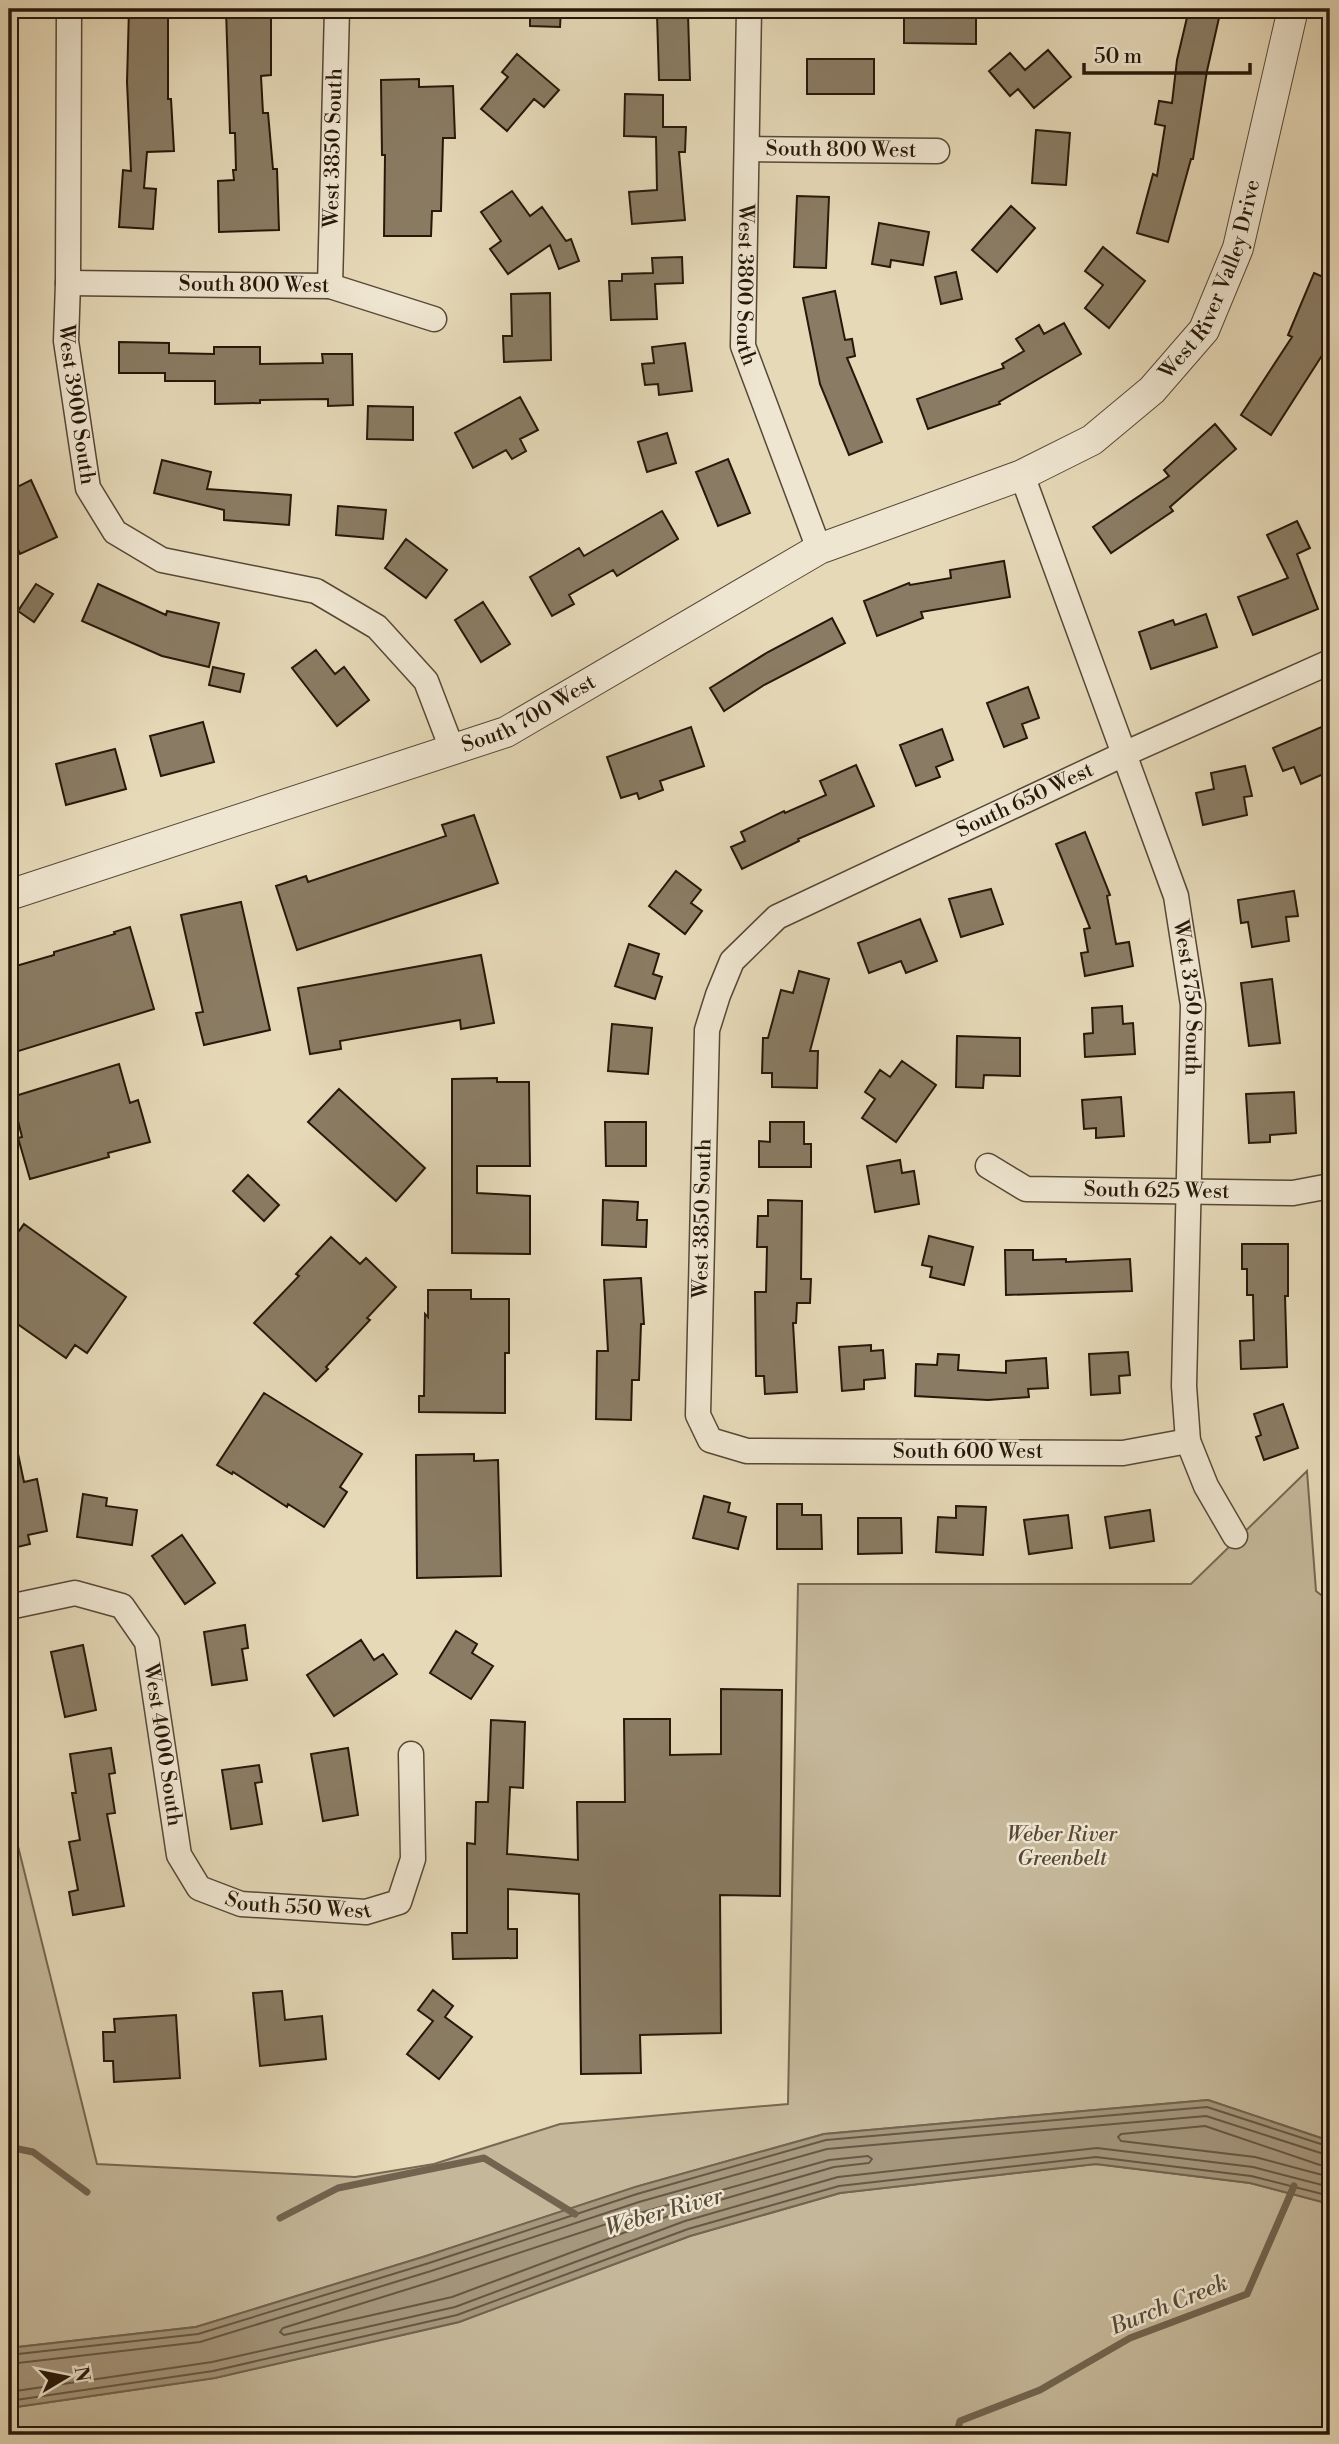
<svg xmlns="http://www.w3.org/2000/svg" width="1339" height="2444" viewBox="0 0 1339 2444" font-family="'Libre Bodoni',serif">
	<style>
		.green { fill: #c5b89a; stroke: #766852; stroke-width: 2 }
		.water { fill: #a5977d; stroke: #72644f; stroke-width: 2 }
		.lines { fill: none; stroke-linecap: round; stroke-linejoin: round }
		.shore { stroke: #665844; stroke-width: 2 }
		.stream { stroke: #72644f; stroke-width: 7 }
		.building { fill: #8a7c64; stroke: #26180a; stroke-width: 2 }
		.minor-casing { stroke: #564836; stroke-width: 27 }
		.tertiary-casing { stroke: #564836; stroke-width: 32 }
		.minor { stroke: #efe6d1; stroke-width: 24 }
		.tertiary { stroke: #efe6d1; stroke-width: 30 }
		.labels { text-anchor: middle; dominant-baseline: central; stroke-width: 5; stroke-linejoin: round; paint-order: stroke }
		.street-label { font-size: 21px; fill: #26180a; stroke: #efe6d1 }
		.park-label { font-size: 21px; font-style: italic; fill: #564835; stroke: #efe6d1 }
		.water-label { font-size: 23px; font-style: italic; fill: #594b38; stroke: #efe6d1 }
	</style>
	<rect width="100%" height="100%" fill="#e6d9b8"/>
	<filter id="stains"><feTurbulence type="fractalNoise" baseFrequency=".00286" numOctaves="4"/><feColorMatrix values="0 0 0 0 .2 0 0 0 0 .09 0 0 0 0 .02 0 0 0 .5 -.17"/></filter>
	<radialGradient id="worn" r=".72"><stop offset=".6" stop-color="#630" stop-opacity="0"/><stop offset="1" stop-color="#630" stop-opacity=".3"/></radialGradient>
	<!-- green -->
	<path class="green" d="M1307 1471 1316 1591 1330 1602V2141L1208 2100 824 2134 643 2185 426 2256 196 2327 9 2348V1810L97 2164 355 2177 434 2164 560 2124 788 2104 798 1584H1191Z
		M1096 2164 1250 2183 1330 2204V2435H9V2408L215 2378 459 2322 690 2236 840 2193Z"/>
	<!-- water -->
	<path class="water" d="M1208 2100 1330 2141V2204L1250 2183 1096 2164 840 2193 690 2236 459 2322 215 2378 9 2408V2348L196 2327 426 2256 635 2187 824 2134Z"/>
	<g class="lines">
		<!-- shore -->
		<path class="shore" d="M868 2156 872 2159 869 2163 834 2167 682 2211 452 2297 284 2335 280 2332 283 2328 434 2281 643 2212 829 2160Z
			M1330 2166 1320 2165 1205 2126 1121 2134 1118 2137 1121 2141 1255 2157 1330 2177
			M9 2355 198 2334 429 2263 637 2194 826 2140 1207 2107 1330 2147
			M9 2364 200 2342 431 2271 639 2202 827 2149 1206 2116 1330 2156
			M9 2392 212 2362 455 2307 685 2221 838 2177 1097 2148 1253 2167 1330 2187
			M9 2401 213 2371 457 2315 688 2229 839 2186 1096 2157 1251 2176 1330 2196"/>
		<!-- stream -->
		<path class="stream" d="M9 2147 33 2152 87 2192
			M280 2218 338 2188 484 2158 575 2214
			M956 2435 960 2421 1040 2390 1130 2338 1247 2294 1294 2186"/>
	</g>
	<!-- building -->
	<path class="building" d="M129 9H168V99H171L174 151 147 152 144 188 156 189 153 229 119 227 123 170 131 171 127 82Z
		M271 9V75L261 76 263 113H268L273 169H277L279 230 219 232 218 181 234 180 233 170H236L235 133H230L226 10Z
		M530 9H561L560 27 530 26Z
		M933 9H953V13H976V44L904 43V10Z
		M1189 9H1221L1207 71 1193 159H1191L1168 242 1137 233 1153 174 1157 176 1165 126 1155 124 1159 101 1172 103 1177 60Z
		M657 14H688L690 80H659Z
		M1048 50 1071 77 1034 108 1018 89 1010 96 989 71 1010 53 1025 70Z
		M517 54 559 90 544 107 534 99 507 131 481 109 508 77 502 72Z
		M807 59H874V94H807Z
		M419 79V87L453 86 455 138H443L441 211H432L431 236H384L385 155H382L381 80Z
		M625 94 663 95V127H686L685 152H679L685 220 632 224 629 192 657 190 656 137 624 136Z
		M1036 130 1070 133 1066 185 1032 183Z
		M512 191 530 216 542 207 566 241 571 239 579 261 559 269 550 245 508 274 490 249 501 241 481 212Z
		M797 196 829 197 826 268 794 267Z
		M1011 206 1035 228 997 272 972 250Z
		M879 223 929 232 923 265 891 260 890 267 872 264Z
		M1103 247 1145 281 1109 328 1085 308 1103 285 1085 271Z
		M682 257 683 283 655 284 657 319 611 320 609 281H622V274L653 273 652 258Z
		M956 272 962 299 941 304 935 277Z
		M1314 273 1330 280V343L1271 435 1241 415 1292 337 1288 335Z
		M835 291 845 340 852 339 855 356 847 358 882 442 849 455 820 384 803 298Z
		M550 293 551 360 504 362 503 336H512L511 294Z
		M1064 323 1081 354 999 402 1000 404 928 429 917 399 1004 368 1002 364 1024 351 1016 339 1039 325 1044 334Z
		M119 342 169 343V353L214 354V347H260V364L323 363 322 354H352L353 405 328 406V399L260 400V403L215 404V381H165V373H119Z
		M685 343 692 391 659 395 658 384 645 385 642 364 654 363 652 347Z
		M520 397 538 430 520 439 526 451 512 459 506 450 473 468 455 433Z
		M368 406 413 407V440L367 439Z
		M1215 424 1236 449 1170 507 1173 511 1111 553 1093 527 1169 476 1164 470Z
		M667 433 676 463 647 472 638 442Z
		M728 459 750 513 718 526 696 472Z
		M162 460 211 472 207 489 291 495 289 525 224 520V510L154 493Z
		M31 480 57 537 20 554 9 529V491Z
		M338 506 386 510 383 539 336 535Z
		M662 511 678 539 617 576 613 570 569 595 574 604 552 616 530 577 579 548 584 556Z
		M1297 521 1310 548 1297 554 1318 609 1253 635 1238 597 1288 578 1267 535Z
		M406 539 447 570 426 598 385 568Z
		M1004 561 1010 597 921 612 923 618 877 636 864 601 909 583 910 585 951 578 950 570Z
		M36 584 53 594 34 622 18 611Z
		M98 584 166 615 167 611 219 623 209 667 162 656 82 621Z
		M483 602 510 644 481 662 455 620Z
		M1206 614 1217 647 1151 669 1139 632 1173 620 1175 625Z
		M832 618 845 643 764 685 724 711 710 688 768 652Z
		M316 650 335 674 344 667 369 700 337 726 292 668Z
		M213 667 244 674 240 692 209 685Z
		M1028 687 1039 718 1022 724 1027 738 1004 747 987 703Z
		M203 722 214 762 161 776 150 736Z
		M1326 725 1330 735V771L1301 784 1294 767 1283 771 1273 748Z
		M691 727 704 766 660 781 663 790 639 799 637 793 621 798 607 757Z
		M942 729 953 760 936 767 940 777 916 786 900 745Z
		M115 749 126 789 66 805 56 764Z
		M856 765 874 806 798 839 799 841 742 869 731 847 745 841 741 832 784 811 785 813 826 795 820 781Z
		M1245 766 1252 796 1244 797 1247 815 1203 825 1196 793 1214 789 1211 773Z
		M474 815 498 883 297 950 276 886 306 876 308 882 446 836 442 825Z
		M1085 832 1110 895 1107 896 1116 944 1129 942 1133 966 1085 976 1081 953 1088 952 1084 929 1090 928 1056 844Z
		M676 871 701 890 691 903 702 911 685 934 649 906Z
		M991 889 1003 924 961 937 949 899Z
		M1294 891 1298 916 1286 917 1289 941 1252 947 1248 922 1241 923 1238 900Z
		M241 902 270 1030 204 1045 196 1013 203 1012 181 915Z
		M920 919 937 961 906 973 901 961 869 973 858 943Z
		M130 927 154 1009 9 1054V968L54 955V952L115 934 114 932Z
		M629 944 659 954 653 974 662 977 655 999 615 986Z
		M481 955 494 1023 461 1029 460 1020 340 1041 341 1049 310 1054 298 988Z
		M799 971 829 979 810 1051H818L817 1088 772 1087V1073H762L763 1038H768L781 990 793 993Z
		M1272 979 1280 1043 1249 1046 1241 983Z
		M1122 1006 1123 1024 1133 1023 1135 1054 1085 1057 1084 1034 1093 1033 1092 1008Z
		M612 1024 652 1028 648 1074 608 1071Z
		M957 1036 1020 1038V1076L984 1075 983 1088 956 1087Z
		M902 1061 936 1085 896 1142 862 1118 875 1099 865 1092 880 1070 890 1077Z
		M119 1064 130 1103 138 1100 150 1142 108 1153 109 1157 30 1179 18 1138 22 1137 12 1097Z
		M497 1078V1082H529L530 1166H477V1193L530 1196V1254L452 1253V1079Z
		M339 1089 425 1168 396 1201 308 1122Z
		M1294 1092 1296 1133 1270 1135V1142L1249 1143 1246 1094Z
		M1121 1097 1124 1136 1096 1138V1128L1084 1129 1082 1100Z
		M605 1122H646V1166H606Z
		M770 1122H804V1144H811V1167H759V1141L770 1142Z
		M900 1160 902 1173 914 1171 919 1204 875 1212 867 1166Z
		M248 1175 279 1205 264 1221 233 1191Z
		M603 1200 638 1202 637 1220H647L646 1247 602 1245Z
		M768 1200 802 1201 801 1279H811L810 1303H797L796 1323H793L797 1392 765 1394 764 1376H756L755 1292H766L767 1247H757L758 1216H768Z
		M24 1224 126 1297 87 1353 75 1345 66 1358 9 1318V1245Z
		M929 1236 973 1247 964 1285 930 1277 932 1267 922 1265Z
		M331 1237 360 1264 366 1258 396 1287 367 1318 370 1320 326 1367 328 1369 316 1381 254 1323 299 1276 296 1274Z
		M1242 1244H1288V1296H1285L1287 1367 1241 1369 1240 1341 1254 1340 1253 1295H1247V1269H1242Z
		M1005 1250H1033V1260L1066 1259V1262L1130 1259 1132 1291 1006 1295Z
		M641 1278 644 1324H641L639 1380H632L631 1420 596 1419 597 1351H608L604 1280Z
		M428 1290H471V1299H509V1353H505V1413L419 1412V1396H424L425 1314 428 1317Z
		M871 1345V1351L883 1350 885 1378 864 1380V1389L842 1391 839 1347Z
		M1128 1352 1130 1375 1119 1376 1120 1393 1091 1395 1089 1354Z
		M938 1354 959 1355 958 1370 1006 1373V1361L1046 1358 1048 1388 1028 1389 1029 1397 988 1400 915 1396 916 1364 937 1365Z
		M264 1393 362 1454 340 1487 347 1492 324 1527 288 1504 287 1507 233 1472 232 1474 217 1465Z
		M1283 1404 1298 1448 1264 1460 1256 1437 1261 1435 1254 1414Z
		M9 1449H17L24 1482 37 1479 47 1531 28 1535 30 1544 9 1549Z
		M474 1454V1461L498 1460 501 1576 417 1578 416 1455Z
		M83 1494 107 1498 106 1506 137 1510 132 1545 77 1537Z
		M704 1496 730 1503 728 1512 746 1517 738 1549 693 1538Z
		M777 1504H802V1515H821L822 1549H777Z
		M956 1506 986 1507 983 1555 936 1552 938 1517 956 1518Z
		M1150 1510 1154 1541 1110 1548 1105 1517Z
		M1068 1515 1072 1548 1029 1554 1024 1520Z
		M858 1518H901L902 1553 858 1554Z
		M182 1535 215 1583 185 1604 152 1556Z
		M245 1625 248 1648 242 1649 247 1680 212 1685 204 1632Z
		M456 1631 477 1644 472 1653 493 1666 471 1699 430 1673Z
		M361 1640 374 1660 383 1654 397 1674 334 1716 307 1675Z
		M83 1645 96 1710 65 1717 51 1652Z
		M721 1689 782 1690 780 1896 720 1895 721 2033 640 2035 641 2073 581 2074 579 1894 508 1889V1929H517V1958L453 1959 452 1933H467V1843L475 1844 476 1802H488L491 1720 525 1722 523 1788 510 1787 507 1854 578 1860 577 1802H625L624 1719H670V1755L721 1754Z
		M111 1748 115 1773 109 1774 115 1813 107 1814 124 1906 73 1915 69 1892 78 1890 69 1842 80 1840 72 1793H76L70 1754Z
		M348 1748 358 1815 323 1821 311 1754Z
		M259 1765 262 1782 255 1783 262 1824 231 1829 222 1770Z
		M433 1990 453 2006 445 2017 472 2037 439 2079 407 2054 433 2021 418 2010Z
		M282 1991 285 2020 322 2016 326 2059 260 2066 253 1993Z
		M176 2015 180 2078 114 2082 113 2061H104L103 2032H115L114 2019Z"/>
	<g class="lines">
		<defs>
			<g id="minor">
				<path id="s1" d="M69 9 68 283 66 341 88 488 115 532 162 560 316 591 377 627 426 681 452 749"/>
				<path id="s2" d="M749 9 743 346 819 549"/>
				<path id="s3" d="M747 149 937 151"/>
				<path id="s4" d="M68 283 330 286 434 319"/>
				<path id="s5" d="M330 286 337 9"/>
				<path id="s6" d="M1022 475 1176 896 1193 1005 1184 1386 1188 1441 1206 1486 1235 1536"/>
				<path id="s7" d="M988 1166 1026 1189 1293 1193 1330 1186"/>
				<path id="s8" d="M1188 1441 1123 1453 747 1451 710 1440 698 1415 707 1030 718 995 732 961 777 917 1124 754 1330 662"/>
				<path id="s9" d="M9 1607 75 1593 122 1606 147 1642 179 1855 199 1888 241 1904 366 1912 399 1902 413 1859 411 1754"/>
			</g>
			<g id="tertiary">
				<path id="s10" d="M9 895 506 732 819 549 1022 475 1092 440 1152 390 1204 330 1238 248 1293 9"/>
			</g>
		</defs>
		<!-- minor casing -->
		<use href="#minor" class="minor-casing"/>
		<!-- tertiary casing -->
		<use href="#tertiary" class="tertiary-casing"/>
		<!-- minor -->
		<use href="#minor" class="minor"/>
		<!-- tertiary -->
		<use href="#tertiary" class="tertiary"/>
	</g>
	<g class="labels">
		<!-- street labels -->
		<g class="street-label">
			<text stroke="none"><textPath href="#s5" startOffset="138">West 3850 South</textPath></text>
			<text stroke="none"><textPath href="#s3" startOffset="94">South 800 West</textPath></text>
			<text stroke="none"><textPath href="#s10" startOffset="1386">West River Valley Drive</textPath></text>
			<text stroke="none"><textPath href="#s2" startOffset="276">West 3800 South</textPath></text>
			<text stroke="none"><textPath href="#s4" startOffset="186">South 800 West</textPath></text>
			<text stroke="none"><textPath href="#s1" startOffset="396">West 3900 South</textPath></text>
			<text stroke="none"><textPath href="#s10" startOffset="551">South 700 West</textPath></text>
			<text stroke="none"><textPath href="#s8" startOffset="1304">South 650 West</textPath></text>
			<text stroke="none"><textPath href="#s6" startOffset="551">West 3750 South</textPath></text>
			<text stroke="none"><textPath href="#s7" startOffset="175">South 625 West</textPath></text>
			<text stroke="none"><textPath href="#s8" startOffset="705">West 3850 South</textPath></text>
			<text x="968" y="1452">South 600 West</text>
			<text stroke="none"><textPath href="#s9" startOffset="264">West 4000 South</textPath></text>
			<text stroke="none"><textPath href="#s9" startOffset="516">South 550 West</textPath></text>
		</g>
		<!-- park labels -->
		<g class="park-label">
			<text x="1062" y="1835">Weber River<tspan x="1062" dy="24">Greenbelt</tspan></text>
		</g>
		<!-- water labels -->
		<g class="water-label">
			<text transform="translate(664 2212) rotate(-16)">Weber River</text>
			<text transform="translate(1169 2305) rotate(-22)">Burch Creek</text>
		</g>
	</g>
	<!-- margin -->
	<rect width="1339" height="2444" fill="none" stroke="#e6d9b8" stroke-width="35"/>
	<rect x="10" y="10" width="1318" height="2423" fill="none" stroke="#26180a" stroke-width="3.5"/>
	<rect x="18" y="18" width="1304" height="2409" fill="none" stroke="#26180a" stroke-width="2"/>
	<!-- north arrow -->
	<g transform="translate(66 2377) rotate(80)" stroke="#efe6d1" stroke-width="5" paint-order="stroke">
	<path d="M0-5L12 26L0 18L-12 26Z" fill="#26180a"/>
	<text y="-10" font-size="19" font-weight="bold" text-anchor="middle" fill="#26180a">N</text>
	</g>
	<!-- scale -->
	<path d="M1084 63v10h166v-10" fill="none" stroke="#26180a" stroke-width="3.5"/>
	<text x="1094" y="63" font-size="21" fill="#26180a" stroke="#efe6d1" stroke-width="5" paint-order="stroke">50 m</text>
	<rect width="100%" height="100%" filter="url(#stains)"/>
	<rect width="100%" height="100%" fill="url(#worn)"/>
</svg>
